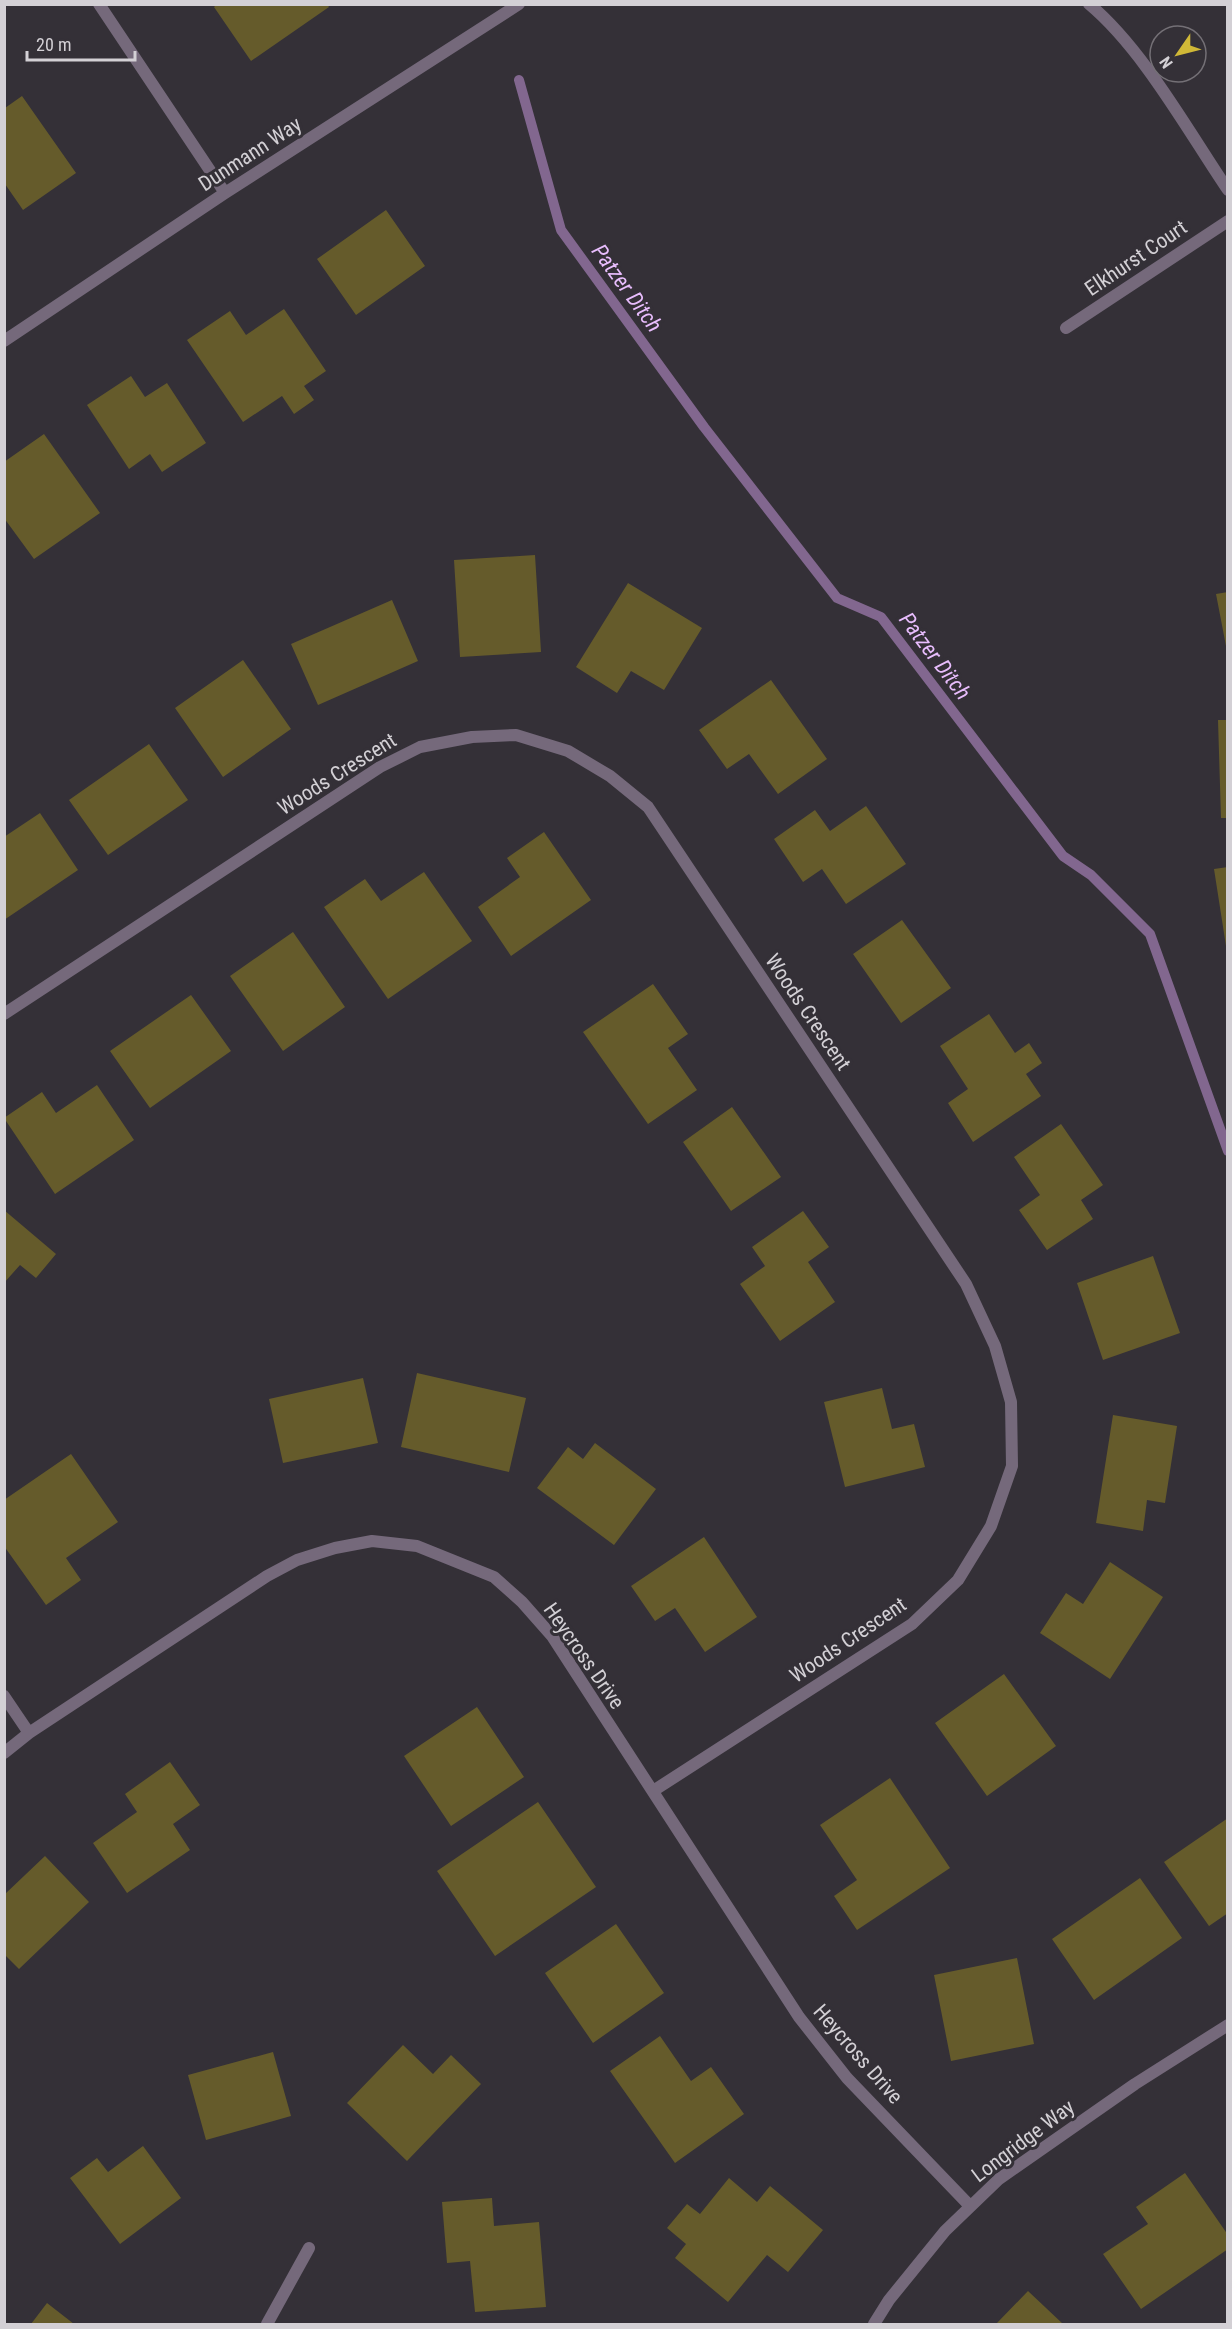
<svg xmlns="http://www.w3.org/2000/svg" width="1232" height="2329" viewBox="0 0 1232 2329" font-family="'Roboto Condensed',sans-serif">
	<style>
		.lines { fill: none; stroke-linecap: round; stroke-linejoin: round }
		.stream { stroke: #82678f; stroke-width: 10 }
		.building { fill: #655b2b }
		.minor { stroke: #75697b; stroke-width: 12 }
		.labels { text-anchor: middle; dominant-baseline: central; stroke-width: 6; stroke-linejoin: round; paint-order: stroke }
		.street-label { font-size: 21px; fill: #d3d0d5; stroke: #343037 }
		.water-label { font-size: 22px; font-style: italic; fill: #e8bdfd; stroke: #343037 }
	</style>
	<rect width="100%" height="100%" fill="#343037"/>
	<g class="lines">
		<!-- stream -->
		<path class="stream" d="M519 80 561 230 704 427 837 598 881 617 1063 856 1091 875 1150 934 1228 1151"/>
	</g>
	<!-- building -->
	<path class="building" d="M217 4H327L329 7 251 61 214 7Z
		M22 96 76 173 23 210 5 184V108Z
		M386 210 425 266 356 315 317 259Z
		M284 309 326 371 304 386 314 400 294 414 282 396 243 422 187 340 230 311 246 335Z
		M131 376 145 397 167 383 206 443 162 472 150 454 129 469 87 405Z
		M44 434 100 513 34 559 4 518V462Z
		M535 555 541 652 460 657 454 560Z
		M628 583 702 628 664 690 631 671 617 693 576 667Z
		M1228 592V645L1226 646 1216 594Z
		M392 600 418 661 318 705 291 644Z
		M243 660 291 729 223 777 175 708Z
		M771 680 827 759 778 794 749 754 727 769 699 730Z
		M1218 720H1228V818H1221Z
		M149 744 188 800 108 855 69 800Z
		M866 806 906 864 846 904 822 869 803 882 774 839 815 810 830 831Z
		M40 813 78 870 4 920V837Z
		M544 832 591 900 511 956 478 907 520 877 507 858Z
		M1228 867V946H1226L1214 869Z
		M424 872 472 941 388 999 324 907 365 879 381 901Z
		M902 920 951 988 901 1023 853 954Z
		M293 932 345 1007 283 1051 230 976Z
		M653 984 688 1034 668 1048 697 1090 648 1124 583 1032Z
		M191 995 231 1051 150 1108 110 1051Z
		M989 1014 1015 1053 1029 1043 1042 1063 1026 1074 1041 1096 973 1142 948 1103 968 1089 940 1046Z
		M97 1085 134 1140 55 1194 4 1118 42 1092 56 1113Z
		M732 1107 781 1177 731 1211 683 1142Z
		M1061 1124 1103 1185 1081 1200 1093 1219 1047 1250 1019 1210 1040 1195 1014 1157Z
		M4 1210 56 1254 36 1278 20 1265 4 1283Z
		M803 1211 829 1247 808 1262 835 1302 780 1341 740 1284 765 1266 752 1247Z
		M1153 1256 1180 1333 1103 1360 1077 1283Z
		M417 1373 526 1398 509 1472 401 1447Z
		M363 1378 378 1443 283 1463 269 1399Z
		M882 1388 892 1429 914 1424 925 1467 845 1487 824 1402Z
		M1113 1415 1177 1426 1165 1503 1147 1500 1143 1531 1096 1523Z
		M595 1443 656 1489 614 1545 537 1488 568 1447 583 1459Z
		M71 1454 118 1522 66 1558 81 1580 46 1605 4 1546V1500Z
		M704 1537 757 1617 705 1652 675 1608 655 1621 631 1586Z
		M1110 1562 1163 1597 1110 1679 1040 1633 1066 1593 1083 1604Z
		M1004 1674 1056 1746 987 1796 935 1723Z
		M477 1707 524 1777 451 1826 404 1756Z
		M170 1762 200 1805 173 1824 190 1850 127 1893 93 1843 137 1812 125 1794Z
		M890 1778 950 1868 857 1930 834 1896 857 1880 820 1825Z
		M538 1802 596 1887 495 1956 437 1871Z
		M1228 1818V1913L1209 1926 1164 1862Z
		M45 1856 89 1902 19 1969 4 1954V1895Z
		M1140 1878 1182 1938 1094 2000 1052 1939Z
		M616 1924 664 1993 593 2043 545 1973Z
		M1017 1958 1034 2044 951 2061 934 1975Z
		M660 2036 691 2081 711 2067 744 2114 675 2163 610 2071Z
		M403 2045 433 2074 451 2055 481 2084 407 2161 347 2103Z
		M273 2052 291 2116 206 2140 188 2075Z
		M143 2146 181 2198 120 2244 70 2178 97 2158 108 2172Z
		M1185 2173 1228 2235V2249L1141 2309 1103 2254 1148 2224 1136 2207Z
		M729 2178 757 2202 770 2186 823 2230 788 2272 767 2255 728 2302 675 2258 686 2244 667 2228 687 2204 700 2214Z
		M492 2198 494 2226 539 2222 546 2307 475 2312 470 2261 447 2263 442 2202Z
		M1028 2291 1063 2324H996Z
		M47 2303 74 2324H31Z"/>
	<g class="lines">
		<!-- minor -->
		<path class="minor" d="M99 4 225 193
			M1089 4C1143 49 1188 131 1228 190
			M1066 328 1228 221
			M4 341 225 193 519 4
			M4 1014 380 767 420 747 472 737 516 735 568 751 610 776 648 807 966 1284 995 1346 1011 1402 1012 1466 991 1526 958 1580 912 1624 653 1791
			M4 1696 29 1733
			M4 1753 29 1733 267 1576 297 1560 335 1548 372 1541 417 1546 494 1577 522 1602 552 1636 799 2017 847 2078 970 2206
			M267 2324 309 2248
			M874 2324 889 2300 945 2231 999 2179 1135 2084 1228 2025"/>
	</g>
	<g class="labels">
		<!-- street labels -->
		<g class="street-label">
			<text transform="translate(250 154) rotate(-33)">Dunmann Way</text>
			<text transform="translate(1136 258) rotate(-34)">Elkhurst Court</text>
			<text transform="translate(337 774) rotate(-32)">Woods Crescent</text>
			<text transform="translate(808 1012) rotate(56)">Woods Crescent</text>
			<text transform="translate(848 1640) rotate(-34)">Woods Crescent</text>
			<text transform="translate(584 1656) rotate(55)">Heycross Drive</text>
			<text transform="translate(858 2054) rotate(49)">Heycross Drive</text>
			<text transform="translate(1023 2141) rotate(-37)">Longridge Way</text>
		</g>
		<!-- water labels -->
		<g class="water-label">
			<text transform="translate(627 288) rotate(54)">Patzer Ditch</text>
			<text transform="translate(935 656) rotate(53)">Patzer Ditch</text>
		</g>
	</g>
	<!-- border -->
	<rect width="1232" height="2329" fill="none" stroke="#d3d0d5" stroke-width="12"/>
	<!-- north arrow -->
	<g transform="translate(1178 54) rotate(235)"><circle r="28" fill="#343037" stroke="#747076" stroke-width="1.5"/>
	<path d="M0-4.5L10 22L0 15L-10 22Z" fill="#d0b837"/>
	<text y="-9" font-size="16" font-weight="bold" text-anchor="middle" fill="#d3d0d5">N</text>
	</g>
	<!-- scale -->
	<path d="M27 51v9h108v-9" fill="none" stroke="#d3d0d5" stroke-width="3"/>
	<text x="36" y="51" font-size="18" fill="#d3d0d5" stroke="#343037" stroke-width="4.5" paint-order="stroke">20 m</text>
</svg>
